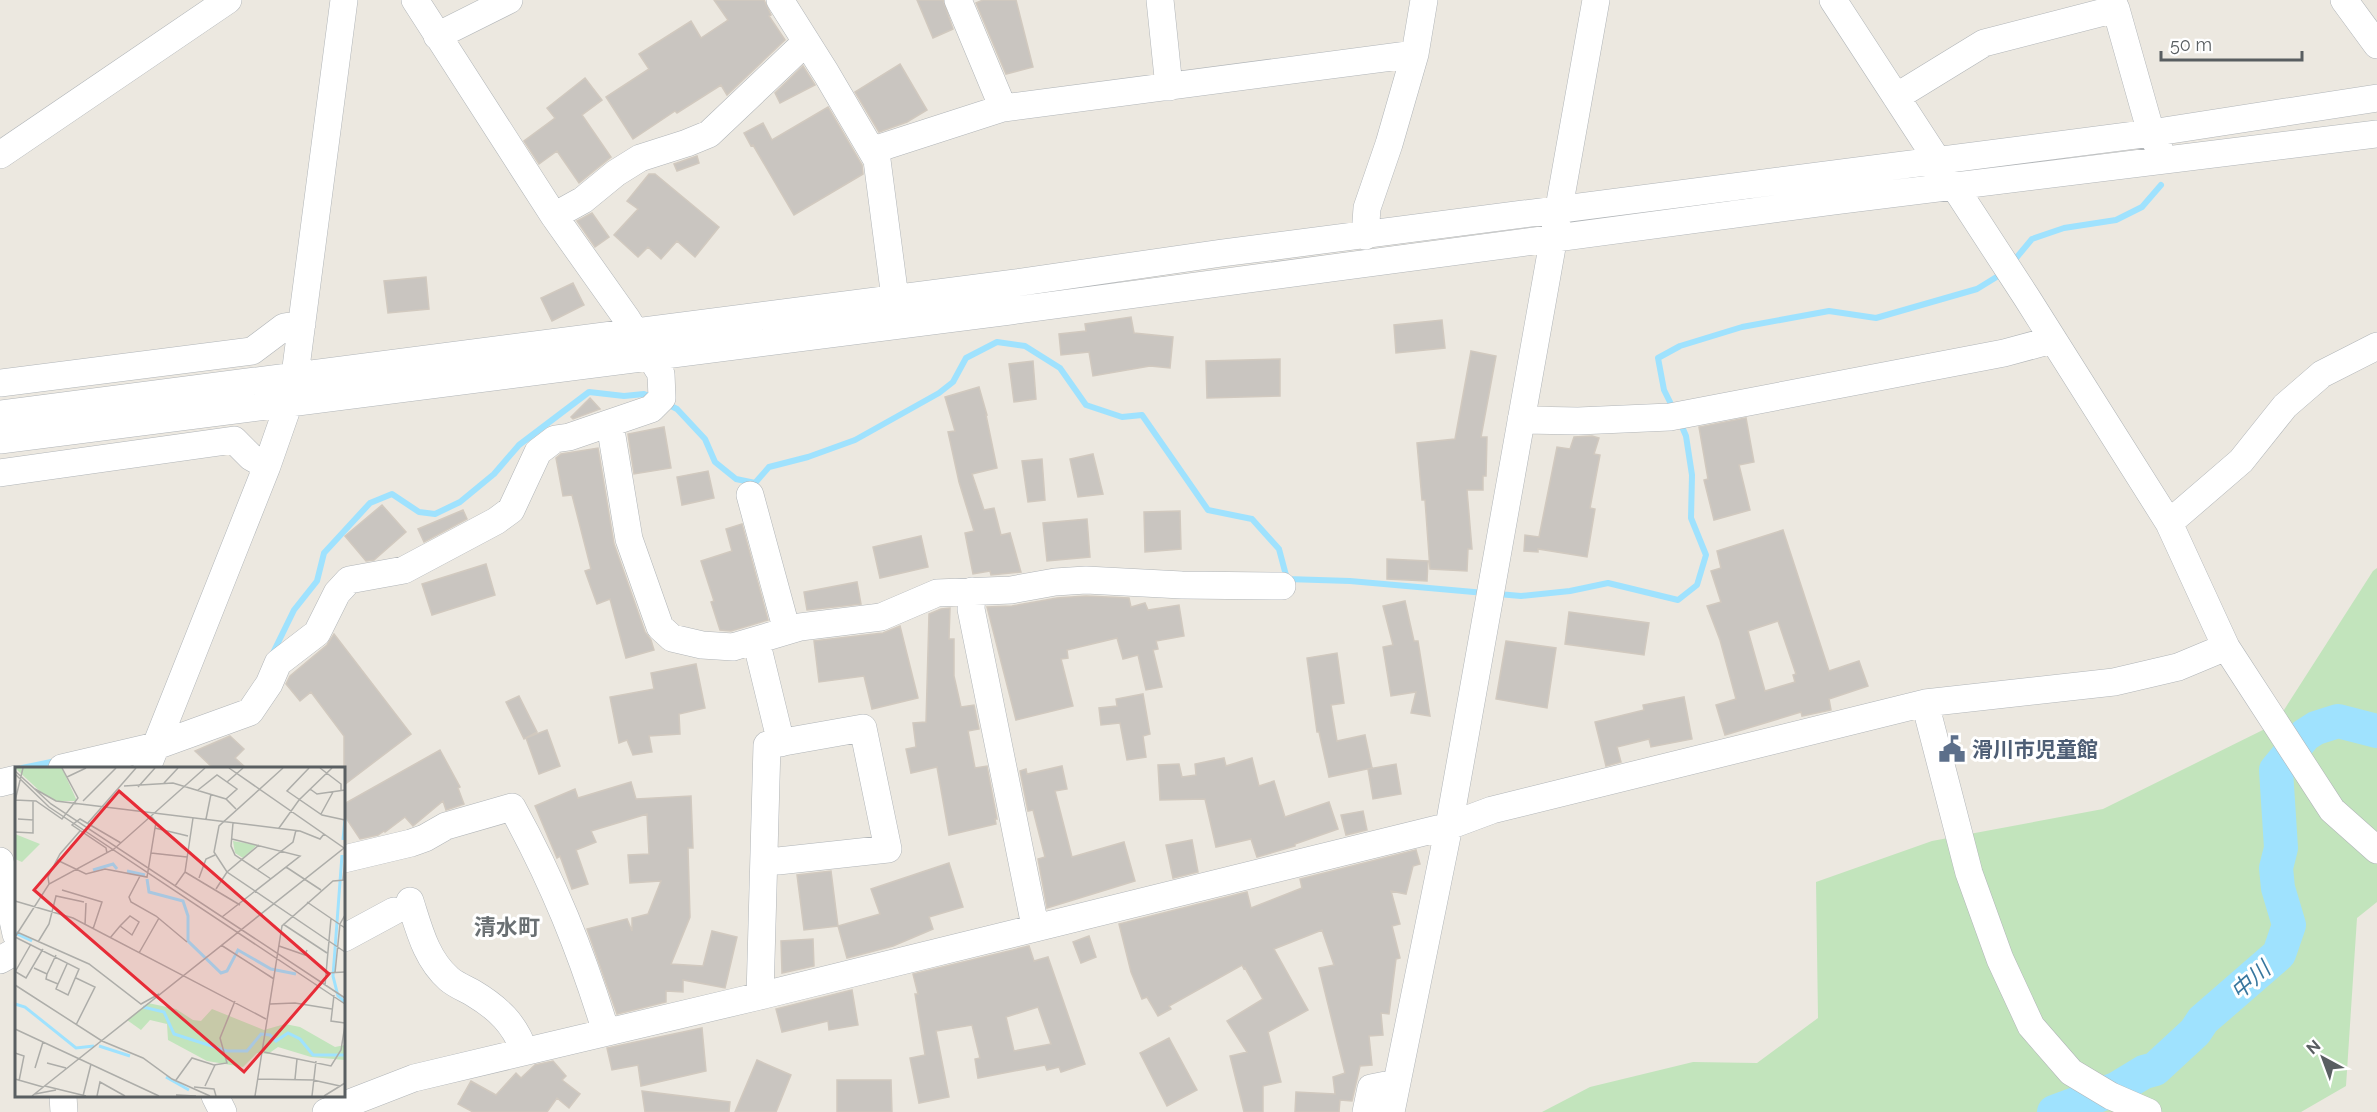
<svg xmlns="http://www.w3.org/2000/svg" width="2377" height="1112" viewBox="0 0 2377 1112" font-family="Raleway,'Noto Sans JP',sans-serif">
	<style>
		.green { fill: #c2e4bc }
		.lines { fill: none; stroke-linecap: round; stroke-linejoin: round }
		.stream { stroke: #9fe2fe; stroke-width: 6 }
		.river { stroke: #9fe2fe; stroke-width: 34 }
		.building { fill: #c9c5c0; stroke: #d1c9bf; stroke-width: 1.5; fill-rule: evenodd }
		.minor-casing { stroke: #b1b5b8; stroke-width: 28 }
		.minor { stroke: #fff; stroke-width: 27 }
		.labels { text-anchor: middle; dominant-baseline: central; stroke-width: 6; stroke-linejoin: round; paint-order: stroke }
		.service-label { font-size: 21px; font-weight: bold; fill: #4e5e75; stroke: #fff; text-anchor: start }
		.neighbourhood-label { font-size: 22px; font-weight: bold; fill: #6a7073; stroke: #fff }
		.water-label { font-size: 22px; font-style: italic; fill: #38779e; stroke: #fff }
		.inset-river { fill: none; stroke: #9fe2fe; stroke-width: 3 }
		.inset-road { fill: none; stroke: #adada9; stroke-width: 1.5 }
		.view { fill: #e72c37; fill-opacity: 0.15; stroke: #e72c37; stroke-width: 3 }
		.inset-edge { fill: none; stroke: #595e61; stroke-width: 3 }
	</style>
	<rect width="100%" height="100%" fill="#ece8e0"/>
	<!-- green -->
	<path class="green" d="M2377 568V902L2357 918 2346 1086 2301 1112H1542L1590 1087 1693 1062 1757 1063 1818 1018 1816 882 1932 841 2103 809 2275 724 2373 571Z"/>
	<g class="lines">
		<!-- stream -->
		<path class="stream" d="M2012 263 2032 239 2064 228 2116 220 2142 207 2161 185
			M667 404 677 409 705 439 715 462 736 479 755 483 769 467 808 457 855 440 939 393 953 382 966 358 997 342 1025 346 1060 368 1086 405 1122 417 1142 415 1208 510 1252 519 1279 549 1287 579 1350 581 1485 593
			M1674 410 1664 390 1658 358 1680 346 1742 327 1829 311 1876 318 1977 289 2003 273
			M1498 594 1521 596 1570 591 1608 583 1678 600 1697 585 1706 555 1691 518 1692 475 1686 436 1680 422
			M271 657 294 610 317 581 324 553 370 503 392 494 419 512 435 514 460 502 494 474 519 445 589 392 624 396 644 394 652 397
			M22 768 56 761"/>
		<!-- river -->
		<path class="river" d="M2054 1112 2116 1089 2144 1072 2155 1069 2195 1032 2203 1020 2279 954 2289 925 2278 888 2276 868 2281 848 2276 770 2305 735 2316 728 2338 721 2377 731"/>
	</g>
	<!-- building -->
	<path class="building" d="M714 0H764L771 15 769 16 785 40 727 95 721 85 677 113 675 111 633 139 606 97 649 69 639 54 691 21 701 38 728 20Z
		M917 0H943L953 29 933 38Z
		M983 0H1016L1033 67 1006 74 976 3Z
		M900 64 927 110 907 122 879 132 855 92Z
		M803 66 815 85 780 103 775 93Z
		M585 78 602 100 582 115 611 157 579 183 557 151 539 164 524 141 555 118 547 108Z
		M828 107 862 165 863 174 794 215 753 145 751 146 744 133 763 123 772 140Z
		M697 156 699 163 677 171 674 164Z
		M649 174H655L719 227 695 257 677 241 661 259 648 247 638 257 614 235 638 209 627 201Z
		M592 213 609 237 595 247 577 221Z
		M426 277 429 309 388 313 384 281Z
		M573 283 584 305 552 321 541 298Z
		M1131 317 1134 333 1173 337 1170 368 1150 366 1093 376 1089 352 1061 355 1059 334 1086 331 1085 324Z
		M1442 320 1445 348 1396 353 1394 325Z
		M1471 351 1496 356 1481 437H1487L1486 476H1483V490H1467L1472 549H1468L1467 571 1430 569 1425 500H1422L1417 443 1455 439Z
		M1280 359V396L1207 398 1206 361Z
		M1033 361 1036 399 1014 402 1009 364Z
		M979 387 987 415H986L997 468 972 474 984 510 994 508 1001 535 1010 533 1021 572 991 575 990 571 973 574 965 533 974 531 959 482 948 432 955 431 945 397Z
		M590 398 600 409 573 419 571 417Z
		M1746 418 1754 462 1739 465 1750 510 1714 520 1704 480 1708 479 1699 427Z
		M664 427 671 468 634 474 628 434Z
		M1592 436 1599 438 1594 454 1600 455 1590 508 1595 509 1587 557 1538 549V552L1524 551 1525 535 1539 537 1557 447 1570 449 1574 437Z
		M598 448 614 544 645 632 651 640 654 650 626 658 610 599 597 604 585 571 591 569 572 495 563 496 556 458 561 454Z
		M1093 454 1103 494 1078 497 1070 459Z
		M1042 459 1045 500 1028 502 1022 461Z
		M708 471 714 498 682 505 677 477Z
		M382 505 406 532 374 560 366 561 345 536Z
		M463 510 467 519 424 542 418 529Z
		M1180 511 1181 549 1145 552 1144 512Z
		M1087 519 1090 557 1047 561 1043 523Z
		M742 524 768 620 731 631 720 630 711 602 714 601 701 561 732 551 726 529Z
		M1783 530 1829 671 1859 661 1868 686 1829 699 1831 710 1802 716 1801 712 1725 735 1716 705 1736 699 1720 640 1707 606 1721 602 1711 571 1721 568 1717 551ZM1778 621 1796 674 1793 675 1795 682 1765 691 1748 631Z
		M921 536 928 567 880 578 873 547Z
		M1387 559 1428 561 1427 581 1387 579Z
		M486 564 495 595 432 615 422 584Z
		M857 582 861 604 807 610 804 592Z
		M1086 596 1129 598 1131 607 1145 603 1148 610 1179 605 1184 636 1156 641 1158 649 1153 650 1162 687 1146 690 1138 655 1123 659 1117 638 1067 650 1068 658 1061 659 1073 706 1016 720 987 607 1012 606 1057 598Z
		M1405 601 1414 641H1418L1430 716 1411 713 1416 692 1391 696 1383 647 1393 645 1383 606Z
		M950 608 949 639H954V676L961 707 974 705 979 729 968 731 975 768 987 766 997 819H995L996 824 949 835 937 767 911 773 906 749 916 747 913 723 926 722 929 614 941 609Z
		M1569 612 1649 623 1644 655 1565 644Z
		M900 626 918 698 872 709 864 676 819 682 814 641 883 633Z
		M334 634 411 734 344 785V736L311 692 300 701 286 684 290 676 327 645Z
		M1506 641 1556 648 1547 708 1496 699Z
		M1337 653 1344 703 1331 705 1337 741 1365 735 1372 768 1329 777 1319 732H1317L1307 658Z
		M696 664 705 708 679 714 680 734 649 736 652 752 633 755 627 740 619 743 610 697 654 689 651 673Z
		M1143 694 1150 734 1143 736 1146 757 1127 760 1120 723 1101 725 1099 708 1117 706 1116 699Z
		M519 696 537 732 524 739 506 702Z
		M1684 697 1692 739 1651 747 1649 739 1617 747 1621 762 1606 766 1595 722 1644 710 1643 705Z
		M547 730 560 766 539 774 526 738Z
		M230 736 244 749 235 758 246 768H213L195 751Z
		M440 750 460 787 458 788 464 804 446 810 443 801 413 826 405 817 385 832 384 831 378 835 360 839 344 815V804Z
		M1224 758 1226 766 1252 758 1259 786 1274 781 1285 817 1329 802 1338 829 1295 844V846L1257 857 1251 839 1216 847 1205 799 1160 800 1158 765 1179 764 1182 777 1196 775 1195 764Z
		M1396 764 1401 794 1373 799 1368 769Z
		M1062 766 1067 789 1055 791 1072 857 1124 842 1135 881 1047 908 1038 859 1045 857 1033 810 1028 811 1020 771 1026 769 1027 774Z
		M631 782 636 799 691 796 693 848H688L690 917 671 964 703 966 712 931 737 937 725 988 683 980V992L666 991V1002L617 1014 587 929 627 919 632 931V918L648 914 661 881 630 883 628 855 649 854 647 814 591 831 596 842 576 850 588 884 572 889 560 856 557 858 535 806 575 789 578 798Z
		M1363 811 1367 830 1346 835 1341 815Z
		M1192 840 1198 872 1173 878 1166 845Z
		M1416 850 1420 864 1413 866 1406 894 1391 891 1400 924 1392 926 1400 958 1396 959 1389 1014 1381 1013 1383 1035 1369 1036 1372 1065 1360 1066 1352 1101 1340 1100 1339 1112H1295L1296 1092 1335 1094 1333 1077 1345 1073 1319 968 1334 965 1322 930 1274 949 1308 1010 1268 1032 1281 1082 1263 1086V1112H1244L1230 1056 1247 1052 1227 1021 1263 999 1245 968 1244 969 1242 965 1169 1006 1171 1009 1158 1016 1147 997 1142 999 1131 972 1119 924 1247 892 1251 908 1302 888 1300 879Z
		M949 863 963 907 929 917 933 929 893 946 847 958 838 926 880 914 871 889Z
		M831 871 838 926 804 930 797 875Z
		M1089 936 1096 957 1081 963 1073 942Z
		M813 939 814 966 782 973 781 941Z
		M1029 946 1034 961 1048 957 1085 1064 1061 1072 1059 1067 1047 1070 1045 1065 978 1078 975 1059 980 1058 972 1025 936 1031 949 1097 919 1103 910 1058 925 1055 915 994H918L913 974ZM1038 1007 1051 1044 1014 1051 1006 1017Z
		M852 990 858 1025 829 1030 828 1021 782 1032 776 1009Z
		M702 1028 706 1071 641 1086 638 1065 612 1070 607 1048Z
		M1169 1038 1197 1090 1167 1106 1140 1053Z
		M757 1060 791 1075 776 1112H735Z
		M553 1061 566 1076 562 1080 580 1094 569 1108 557 1098 547 1112H473L458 1104 471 1081 496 1095 516 1073 521 1078 535 1065Z
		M837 1080H891L892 1112H837Z
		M642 1091 730 1102 729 1112H645Z"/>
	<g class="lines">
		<defs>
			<path id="minor" d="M780 0 826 73 877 160 895 298
				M958 0 1003 108
				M1160 0 1169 87
				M1833 0 2027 298 2169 523 2226 647 2332 810 2377 850
				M2344 0 2377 45
				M2116 9 2151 133 2159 148
				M437 36 509 0
				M1896 97 1984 43 2116 9 2112 0
				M873 150 1003 108 1415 54
				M0 155 228 0
				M554 216 583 200 616 173 640 158 687 143 709 134 806 42
				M1365 236 1367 208 1389 144 1415 54 1424 0
				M0 383 252 351 284 327 302 324
				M0 414 1008 284 1222 253 2151 133 2377 98
				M1521 420 1578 421 1670 417 2004 353 2052 340
				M610 424 629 539 660 627 672 638 702 645 733 647 800 627 881 617 937 593 1011 590 1055 582 1086 580 1182 585 1282 586
				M0 440 1010 311 1833 201 2377 134
				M0 473 234 440 251 457 267 466
				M750 495 787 631
				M2169 523 2241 461 2285 406 2322 374 2377 346
				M972 591 971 609 1035 926
				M756 640 781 743
				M1925 703 1969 873 2000 959 2031 1026 2071 1072 2111 1096 2148 1112
				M62 768 156 746 250 712 269 684 278 663 317 633 337 593 349 580 404 570 496 521 511 510 538 452 555 439 569 437 651 409 662 398 661 374 627 319 554 216 415 0
				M147 768 267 466 289 403 295 375 344 0
				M0 783 16 779
				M344 859 411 843 425 838 446 826 512 807C553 881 581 951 606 1032
				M0 861 16 934
				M410 901C419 929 426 959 449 979 456 985 466 989 473 993 498 1008 515 1024 524 1051
				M344 938 394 911
				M0 960 16 951
				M760 996 767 745 863 728 888 849 778 861 764 859
				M63 1096 64 1112
				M215 1096 223 1112
				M326 1112 414 1078 760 996 1449 826 1492 810 1925 703 2114 682 2178 667 2226 647
				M1366 1112 1371 1088 1396 1083
				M1391 1112 1449 826 1596 0"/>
		</defs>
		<!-- minor casing -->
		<use href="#minor" class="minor-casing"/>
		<!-- minor -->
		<use href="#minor" class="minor"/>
	</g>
	<!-- icons -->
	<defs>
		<symbol id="civic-bare" viewBox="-9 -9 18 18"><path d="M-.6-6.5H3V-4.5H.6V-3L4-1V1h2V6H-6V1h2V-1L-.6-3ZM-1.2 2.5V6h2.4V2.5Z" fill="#5c6f8a" stroke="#fff" stroke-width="2.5" paint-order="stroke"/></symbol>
	</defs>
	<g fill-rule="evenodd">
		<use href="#civic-bare" x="1933" y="730" width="38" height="38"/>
	</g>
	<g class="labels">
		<!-- service labels -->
		<g class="service-label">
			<text x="1972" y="749">滑川市児童館</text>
		</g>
		<!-- neighbourhood labels -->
		<g class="neighbourhood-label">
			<text x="507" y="927">清水町</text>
		</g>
		<!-- water labels -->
		<g class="water-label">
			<text transform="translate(2250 980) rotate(-41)">中川</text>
		</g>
	</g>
	<!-- overview -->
	<g transform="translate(15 767)">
		<rect width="330" height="330" fill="#ece8e0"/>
		<path d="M0 1H47L62 34H41L29 28ZM0 67 25 77 7 95 0 92ZM218 74 242 78 228 91 220 86ZM133 236 161 242 178 253 186 254 197 242 249 263 270 257 285 260 320 280 330 278V293L296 290 263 280 253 287 242 286 228 300 192 294 153 273 152 257 135 253 126 263 112 253Z" fill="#c2e4bc"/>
		<path class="inset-river" d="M328 73 330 52M327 88 318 209 323 229 330 235M78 103 98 97 102 102M112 104 130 108M132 112 134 125 168 134 173 149V174L206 206 212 204 223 183 256 202 281 207M0 166 17 174M0 237 10 240 61 281 79 279M128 240 149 245 159 267 212 284H232L246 267 255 268 261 274 273 266 285 272 298 288H330M84 279 115 289M151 310 174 323"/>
		<path class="inset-road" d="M268 1 204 59 199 85 212 105 330 185M294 1 272 24 307 48 330 53M305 1 326 17V24M0 4 36 37 330 231M0 7 34 40 330 237M52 10 71 1M212 15 228 1M149 16 163 1M109 19 158 16 211 32 221 42M123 20 140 1M20 22 41 34 285 64 305 72 309 67M295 22 302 27 330 23M183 23 202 8 222 22 211 32M0 33 21 34 47 52 63 31 47 1M0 34 8 1M68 34 101 1M306 47 318 25M3 52 18 53V34M191 52 196 27M218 56 216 79 220 88 256 112M72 57 121 1M140 61 173 69M264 61 284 33 317 1M0 65 18 66V53M92 86 91 81 57 58 65 52 106 76M136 86 172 90M42 93 71 107 90 102 132 110 141 55 136 49M271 100 306 123M242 103 278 75 281 63M170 105 225 138M125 109 114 130 116 135 141 149 172 175M184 111 191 92 200 88M328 113 330 92M34 117 33 110 45 87 65 64M160 119 170 105 178 51M201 122 212 105 244 78M47 123 87 135 78 162M0 134 58 151 251 252M292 135 330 161M207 150 285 89 217 72M268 157 312 186M70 158 71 136M2 165 74 197 126 237 144 227M0 170 34 117 99 82 190 1M0 170 64 202 53 228 41 222 43 217M95 171 105 159 115 149 124 155 117 168 105 159M23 175 34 157 41 129 69 135M206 178 259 212M264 179 290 188 292 183M124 186 144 151M19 201 32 207 41 188M0 205 16 177M1 205 11 211 28 182M311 206 330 205M320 206 325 157 330 148M32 207 31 212 43 217 52 197M61 211 80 220 61 258M0 218 87 274 128 291 157 312 195 329M310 218 316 151M319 228 316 254 330 256M255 237 280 236 317 242M0 262 144 329M249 285 316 299 326 283 330 258M0 286 9 289 4 314M32 296 51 301M20 301 28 275M0 312 28 320M243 312 298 313 325 319M280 312 282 292M161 313 177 291 199 298 212 296 205 271 220 234M30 319 71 329M190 319 200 298M179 320 199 322 201 329M20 327 41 323M161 328 181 329M17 329 329 81 214 1M68 329 76 297M82 329 85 315 110 329M240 329 267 159 318 114 330 113M297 329 301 294M309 329 330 316"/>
		<path class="view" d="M104 24 314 207 229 305 19 123Z"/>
		<rect width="330" height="330" class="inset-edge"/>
	</g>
	<!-- north arrow -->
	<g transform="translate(2323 1058) rotate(319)" stroke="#ffffff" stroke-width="4.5" paint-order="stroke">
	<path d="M0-4.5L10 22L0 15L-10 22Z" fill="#595e61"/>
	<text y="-9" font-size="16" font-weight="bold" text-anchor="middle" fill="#595e61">N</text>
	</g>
	<!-- scale -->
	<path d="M2161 51v9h141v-9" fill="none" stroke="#595e61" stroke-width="3"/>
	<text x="2170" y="51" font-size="18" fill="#595e61" stroke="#ffffff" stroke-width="4.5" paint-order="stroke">50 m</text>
</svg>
